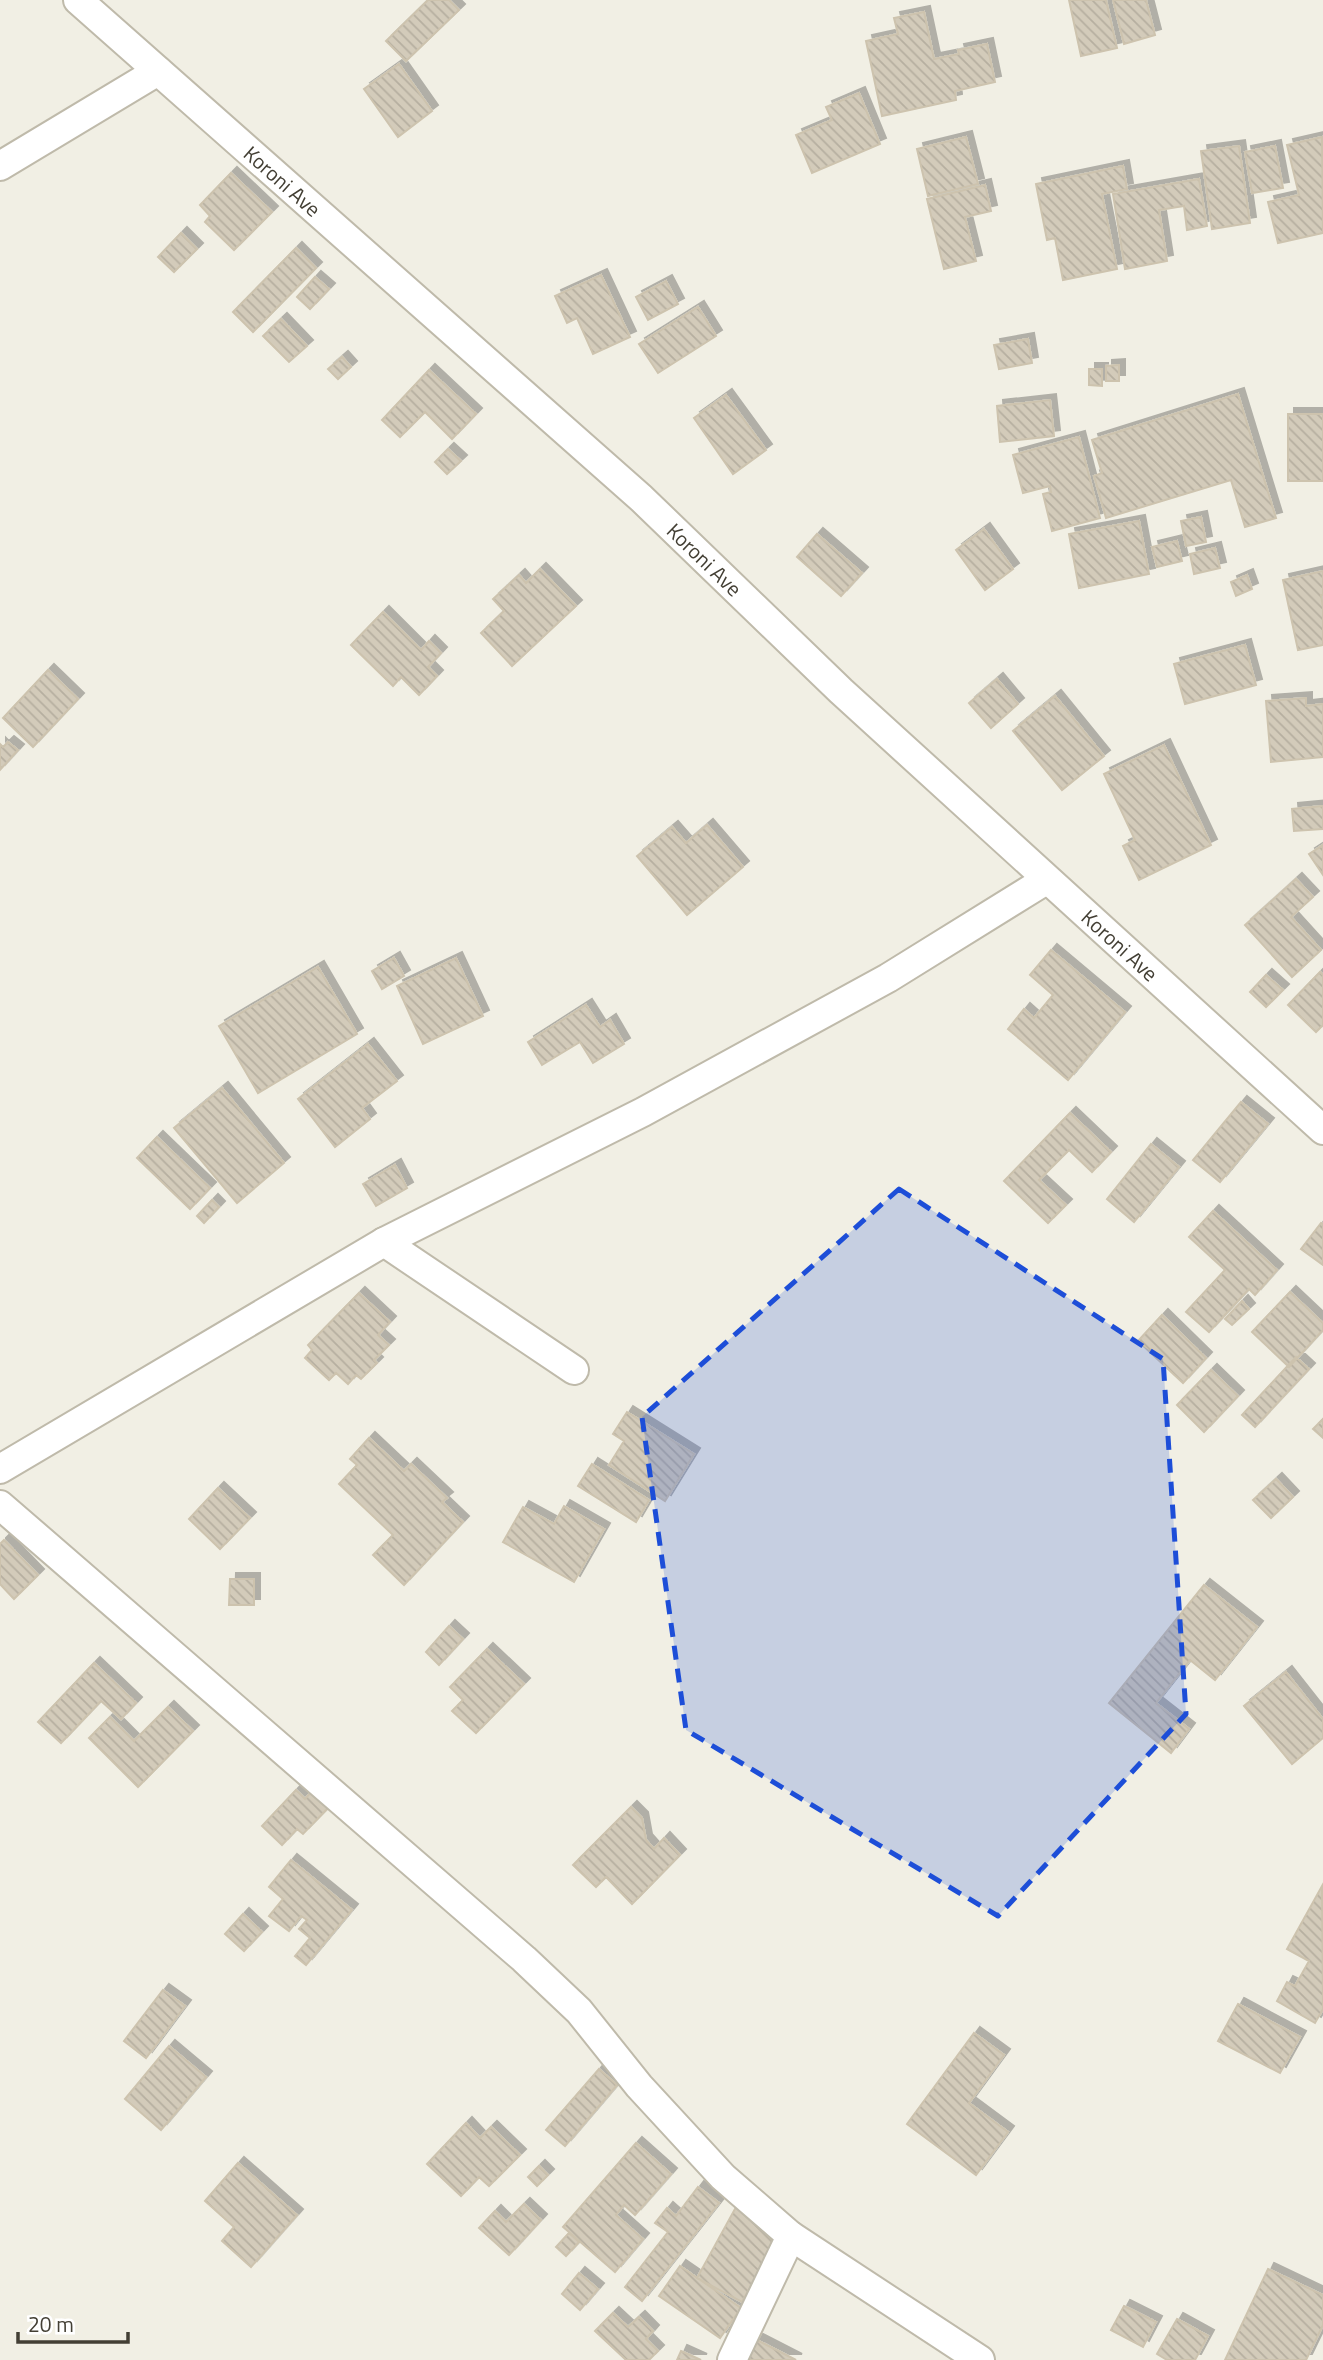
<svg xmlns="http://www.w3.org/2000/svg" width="1323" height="2360" viewBox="0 0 1323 2360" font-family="'Titillium Web',sans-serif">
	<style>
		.building { fill: url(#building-back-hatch); stroke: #cdc3ae; stroke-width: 2; filter: url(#shadow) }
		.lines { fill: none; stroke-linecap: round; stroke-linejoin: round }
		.minor-casing { stroke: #bfbaaa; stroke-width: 32 }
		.minor { stroke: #fff; stroke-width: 28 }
		.marked { fill: #1d4ed8; fill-opacity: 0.2; stroke: #1d4ed8; stroke-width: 5; stroke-dasharray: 14 9; stroke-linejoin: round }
		.labels { text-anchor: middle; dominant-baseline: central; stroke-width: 7; stroke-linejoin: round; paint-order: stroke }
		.street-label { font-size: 21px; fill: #433f34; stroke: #fff }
	</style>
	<defs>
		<pattern id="building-back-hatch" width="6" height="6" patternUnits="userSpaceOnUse" patternTransform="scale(1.75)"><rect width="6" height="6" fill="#d3cbba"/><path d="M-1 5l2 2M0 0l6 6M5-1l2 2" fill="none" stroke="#b6afa0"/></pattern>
		<filter id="shadow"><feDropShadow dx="6" dy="-6" stdDeviation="0" flood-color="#0004"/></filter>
	</defs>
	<rect width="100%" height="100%" fill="#f1efe4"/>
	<!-- building -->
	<path class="building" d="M428 0H449L459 10 406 61 386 41Z
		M1069 0H1106L1117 48 1081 56Z
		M1113 0H1146L1155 35 1124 44Z
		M924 12 934 59 959 54 958 50 987 44 995 82 955 91 956 100 882 116 866 41 898 34 894 18Z
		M399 64 432 111 398 137 364 89Z
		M859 93 880 144 812 173 796 135 832 120 826 107Z
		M966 137 978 184 928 196 917 149Z
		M1322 137 1323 233 1278 243 1268 202 1299 195 1287 145Z
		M1239 146 1250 223 1212 229 1201 151Z
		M1275 146 1283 188 1252 193 1245 152Z
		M1123 166 1127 189 1102 194 1117 269 1063 280 1055 238 1047 240 1036 184Z
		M231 173 272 212 234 250 205 222 210 216 200 205Z
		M1199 179 1207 226 1187 230 1184 206 1159 210 1167 261 1125 269 1113 194Z
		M985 185 991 211 965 217 976 261 944 269 927 199Z
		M181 233 197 249 174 272 158 257Z
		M296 248 316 268 253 332 233 312Z
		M601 275 630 337 593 354 577 318 567 323 555 296Z
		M315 277 329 289 310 309 297 297Z
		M666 281 678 304 648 320 636 297Z
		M698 307 716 336 658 373 639 344Z
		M281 319 307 346 289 362 263 336Z
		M1028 339 1032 363 999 369 994 345Z
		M342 357 351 367 338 379 328 369Z
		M1119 365V381H1106V366Z
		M1089 369H1102V386L1089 385Z
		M429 370 476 414 452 439 425 412 400 437 382 420Z
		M1238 394 1276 518 1245 527 1231 480 1106 518 1094 476 1102 473 1092 440Z
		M726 395 766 450 733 474 694 418Z
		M1050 400 1054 436 1000 442 997 406Z
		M1288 414H1323V481H1288Z
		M1079 437 1100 518 1052 531 1043 494 1051 492 1050 486 1023 493 1013 455Z
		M448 449 461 461 447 474 435 462Z
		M1201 517 1206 542 1186 546 1181 521Z
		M1139 521 1149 574 1079 588 1069 534Z
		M984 529 1013 569 985 590 956 550Z
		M817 534 862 573 841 596 797 557Z
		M1177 541 1182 561 1157 567 1152 547Z
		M1215 548 1220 568 1194 574 1190 554Z
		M540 569 576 606 512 666 481 633 504 611 493 599 519 575 526 583Z
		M1323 571V595H1321L1323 607V645L1298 650 1283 580Z
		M1247 575 1252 589 1236 596 1231 582Z
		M383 612 421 650 429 641 441 653 428 667 437 676 419 695 401 677 393 686 351 645Z
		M1245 645 1256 685 1185 704 1174 664Z
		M48 670 78 699 33 747 3 718Z
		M997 679 1018 704 991 728 969 703Z
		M1055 696 1104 756 1062 790 1013 731Z
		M1306 698V706L1323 704V757L1271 762 1266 701Z
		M8 742 18 750 0 770V744L3 747Z
		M1164 745 1211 845 1139 880 1123 846 1135 840 1104 774Z
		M1323 806V829L1294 831 1292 809Z
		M707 825 743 867 687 915 637 856 672 827 686 843Z
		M1323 845V875L1309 854Z
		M1296 879 1313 897 1291 917 1321 950 1292 977 1245 925Z
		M1051 950 1125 1012 1068 1080 1008 1029 1024 1009 1034 1018 1053 995 1030 975Z
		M394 958 404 976 382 989 372 971Z
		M456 958 483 1016 423 1044 397 986Z
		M318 967 357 1034 258 1093 219 1026Z
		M1320 972 1323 975V1025L1316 1032 1288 1005Z
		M1266 975 1283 990 1266 1007 1250 992Z
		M586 1005 600 1027 610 1020 624 1044 593 1063 580 1042 542 1065 528 1042Z
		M368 1044 397 1081 362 1108 370 1119 335 1147 298 1099Z
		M222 1088 284 1163 237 1203 174 1128Z
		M1241 1102 1268 1124 1220 1182 1193 1160Z
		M1070 1113 1111 1152 1092 1172 1069 1150 1039 1180 1066 1205 1048 1223 1004 1181Z
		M157 1137 210 1188 190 1209 137 1158Z
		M1151 1144 1179 1167 1134 1222 1107 1199Z
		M395 1165 407 1188 376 1206 363 1184Z
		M212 1200 219 1207 204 1223 197 1216Z
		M1213 1211 1277 1270 1255 1295 1249 1289 1209 1332 1186 1312 1225 1270 1189 1237Z
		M1321 1223 1323 1224V1265L1301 1249Z
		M1290 1292 1323 1323V1330L1289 1367 1252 1332Z
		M359 1293 390 1322 378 1335 389 1345 374 1360 377 1363 361 1379 356 1375 348 1384 336 1373 329 1380 305 1358 312 1350 308 1345Z
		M1242 1301 1249 1309 1232 1325 1225 1319Z
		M1162 1315 1206 1358 1183 1383 1138 1341Z
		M1296 1357 1309 1369 1255 1427 1242 1415Z
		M1211 1370 1238 1396 1204 1432 1177 1405Z
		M627 1412 694 1454 665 1501 609 1465 624 1441 613 1434Z
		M1323 1419V1438L1313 1429Z
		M369 1438 404 1471 411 1464 447 1498 442 1502 463 1522 404 1585 373 1555 393 1535 339 1484 357 1465 350 1459Z
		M592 1464 649 1500 636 1522 578 1486Z
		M1276 1479 1293 1497 1271 1518 1253 1500Z
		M218 1488 250 1518 220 1549 189 1519Z
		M564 1506 604 1529 574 1582 503 1542 523 1507 554 1524Z
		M4 1540 38 1575 14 1599 0 1584V1544Z
		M230 1579H254V1605H229Z
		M1204 1585 1257 1627 1215 1680 1190 1660 1156 1703 1189 1729 1171 1753 1109 1703Z
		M449 1626 463 1639 439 1665 426 1652Z
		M487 1649 524 1684 476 1733 452 1711 463 1700 450 1687Z
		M94 1663 136 1703 121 1719 101 1701 61 1743 38 1722Z
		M1286 1672 1323 1719V1738L1292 1764 1244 1706Z
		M168 1707 193 1731 138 1787 89 1738 110 1717 134 1741Z
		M296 1790 305 1799 313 1790 330 1806 303 1834 297 1829 282 1845 262 1826Z
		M631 1807 642 1818 646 1840 654 1849 664 1838 680 1855 632 1904 606 1877 596 1887 573 1865Z
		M291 1860 352 1910 306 1965 295 1956 310 1938 299 1929 307 1920 301 1916 289 1931 269 1916 283 1899 269 1887Z
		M1322 1886 1323 2009 1315 2023 1277 2001 1287 1982 1295 1986 1309 1961 1287 1949Z
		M243 1914 262 1932 244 1951 225 1934Z
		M163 1990 185 2006 146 2058 124 2041Z
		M1238 2004 1300 2037 1280 2073 1218 2041Z
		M974 2033 1004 2055 969 2103 1008 2132 976 2175 907 2124Z
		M169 2046 206 2077 161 2130 125 2099Z
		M599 2069 617 2085 565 2146 546 2130Z
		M466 2123 480 2138 491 2127 520 2155 489 2186 479 2177 461 2196 427 2164Z
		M636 2143 671 2174 635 2215 624 2205 616 2215 643 2239 615 2272 563 2227Z
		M238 2163 297 2215 251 2267 222 2241 234 2227 205 2201Z
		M539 2166 548 2175 537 2186 528 2177Z
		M698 2187 719 2203 642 2301 625 2287 668 2232 655 2223 667 2208 676 2216Z
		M524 2204 541 2220 509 2255 479 2228 495 2211 506 2222Z
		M736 2207 781 2232 742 2302 697 2278Z
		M569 2233 579 2242 566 2256 556 2247Z
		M680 2266 741 2308 720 2338 659 2296Z
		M1268 2269 1323 2295V2325L1306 2360H1225Z
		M579 2273 598 2289 580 2310 562 2294Z
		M1124 2306 1156 2322 1143 2347 1111 2330Z
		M613 2313 628 2327 639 2317 653 2331 646 2339 658 2351 649 2360H626L595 2331Z
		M1177 2319 1208 2336 1195 2360H1167L1157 2354Z
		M757 2340 796 2360H747Z
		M681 2351 701 2360H677Z"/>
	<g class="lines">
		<defs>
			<g id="minor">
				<path id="s1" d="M78 0 641 498 841 691 1323 1130"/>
				<path d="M0 166 158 71"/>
				<path d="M384 1242 574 1370"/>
				<path d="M0 1469 384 1242 643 1112 888 978 1046 880"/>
				<path d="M0 1505 524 1959 579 2011 639 2086 723 2177 791 2236 732 2360"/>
				<path d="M791 2236 980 2360"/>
			</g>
		</defs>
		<!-- minor casing -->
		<use href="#minor" class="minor-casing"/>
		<!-- minor -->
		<use href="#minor" class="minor"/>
	</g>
	<!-- marked area -->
	<path class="marked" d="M899 1189 1163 1359 1186 1714 998 1916 686 1730 642 1417Z"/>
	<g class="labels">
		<!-- street labels -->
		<g class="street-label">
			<text stroke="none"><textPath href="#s1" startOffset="273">Koroni Ave</textPath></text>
			<text stroke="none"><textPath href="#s1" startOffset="840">Koroni Ave</textPath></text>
			<text stroke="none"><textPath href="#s1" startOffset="1407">Koroni Ave</textPath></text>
		</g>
	</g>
	<!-- scale -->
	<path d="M18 2332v10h110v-10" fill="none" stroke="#433f34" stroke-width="3.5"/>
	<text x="28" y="2332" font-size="21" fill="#433f34" stroke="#ffffff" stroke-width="5" paint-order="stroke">20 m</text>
</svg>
